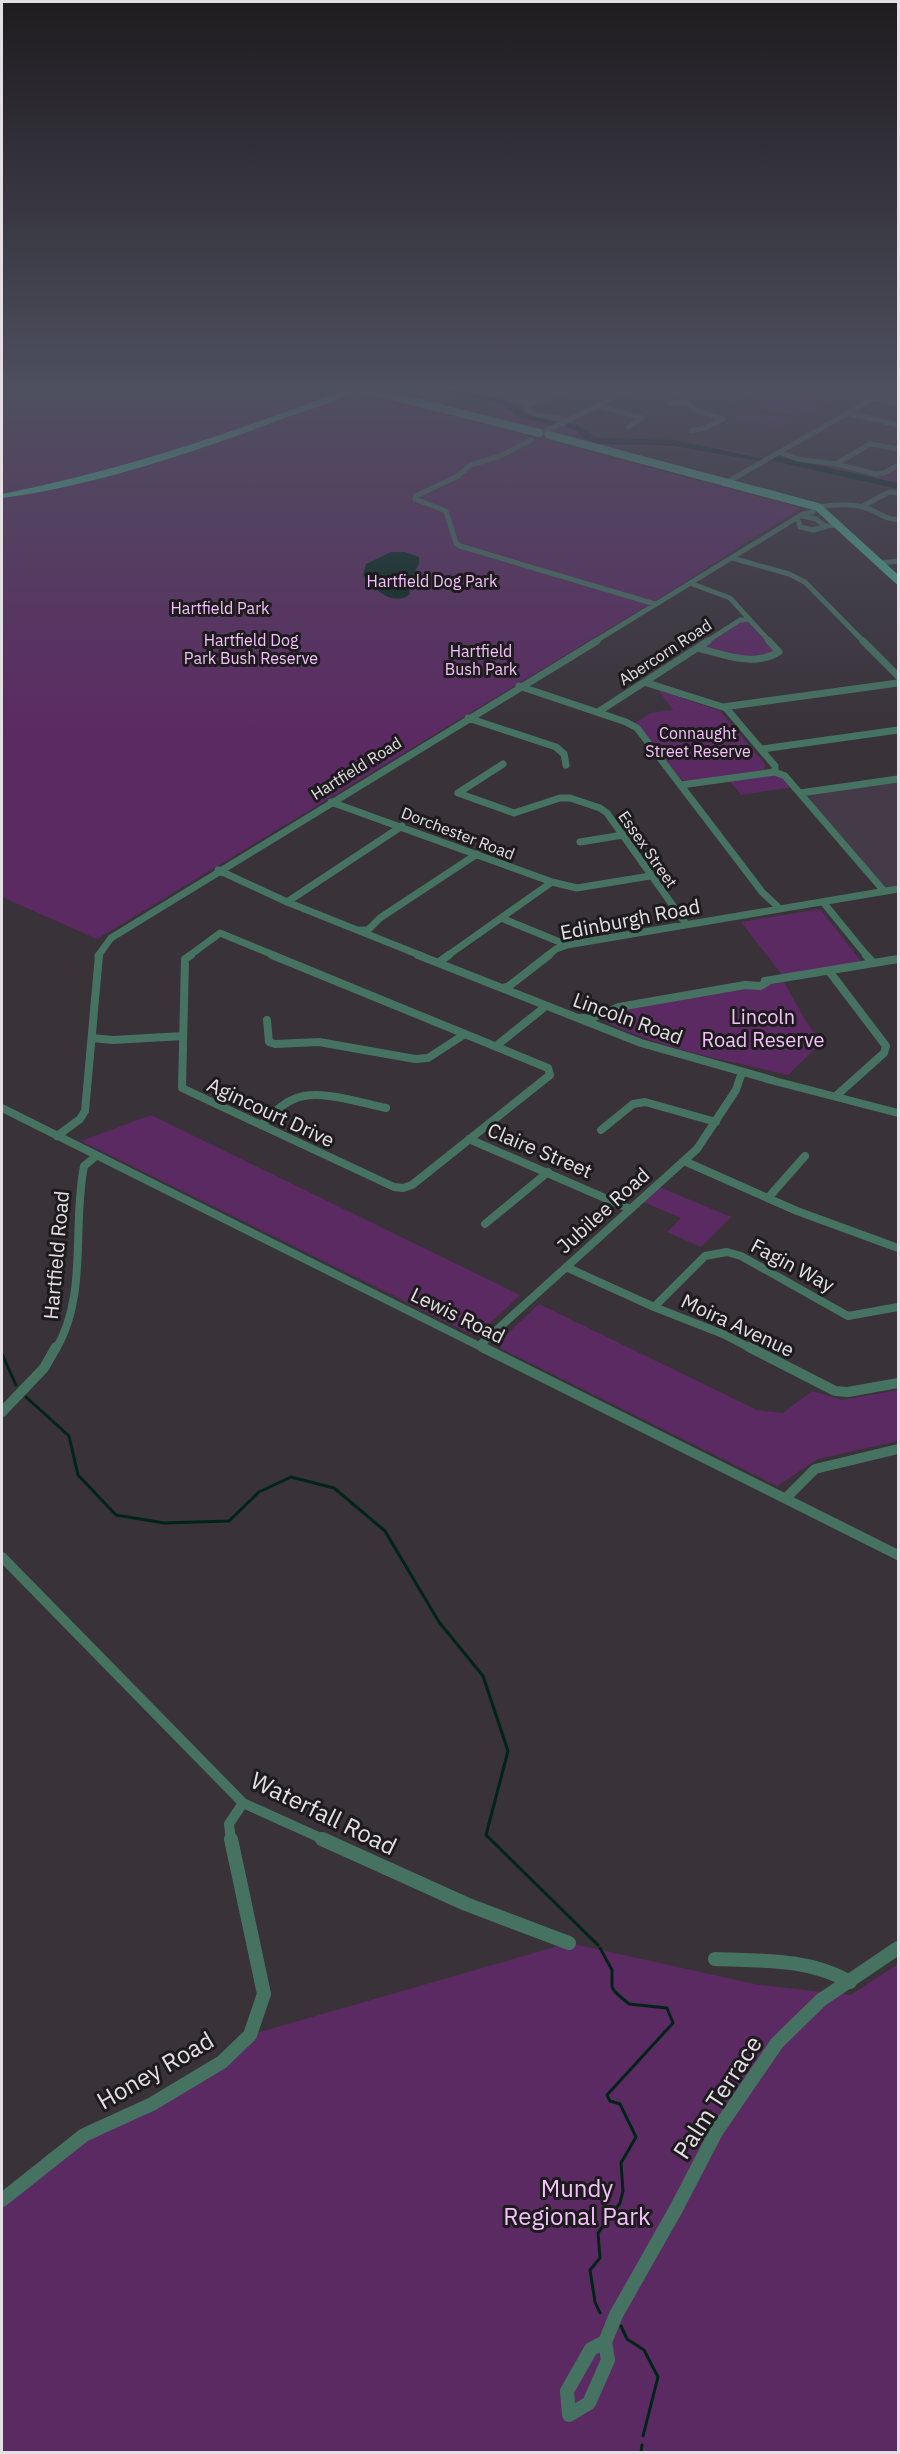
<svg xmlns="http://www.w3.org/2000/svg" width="900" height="2454" viewBox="0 0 900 2454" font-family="'IBM Plex Sans',sans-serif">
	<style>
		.built { fill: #453a47 }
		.green { fill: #5c2a63 }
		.water { fill: #002518 }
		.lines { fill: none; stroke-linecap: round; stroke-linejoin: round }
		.stream { stroke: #002518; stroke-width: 3 }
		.river { fill: #002518; fill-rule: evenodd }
		.minor-far4 { stroke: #467361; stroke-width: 5 }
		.minor-far3 { stroke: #467361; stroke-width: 7 }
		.minor-far2 { stroke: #467361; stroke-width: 8 }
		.minor-far1 { stroke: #467361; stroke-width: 10 }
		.minor { stroke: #467361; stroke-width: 14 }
		.major { stroke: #4cb18d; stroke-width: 8 }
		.highway { fill: #4ac99d; fill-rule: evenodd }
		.labels { text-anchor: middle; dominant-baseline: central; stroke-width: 6; stroke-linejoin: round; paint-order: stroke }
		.far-park-label { font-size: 16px; fill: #f4c0fa; stroke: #1e1b1e }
		.far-street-label { font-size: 16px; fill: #e4dfe4; stroke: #1e1b1e }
		.street-label { font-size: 20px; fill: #e4dfe4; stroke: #1e1b1e }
		.park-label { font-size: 20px; fill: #f4c0fa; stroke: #1e1b1e }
		.near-street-label { font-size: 24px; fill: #e4dfe4; stroke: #1e1b1e }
		.near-park-label { font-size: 24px; fill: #f4c0fa; stroke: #1e1b1e }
	</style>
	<rect width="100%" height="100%" fill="#393239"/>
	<!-- built -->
	<path class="built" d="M898 779V889L884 891 800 793Z"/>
	<!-- green -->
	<path class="green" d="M2 390 35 393 41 390H358L801 508 658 599 97 939 2 897V406L10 402 2 399Z
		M428 390H478L528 405V411L571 420 565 424 609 439 664 440 726 449 764 458 757 462 679 448 623 445 604 452 549 434 485 420 504 410 467 397Z
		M785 390 799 396 804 393 831 400 801 417 757 407Z
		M751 411 794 421 780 428 736 418Z
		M778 456 803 464 833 467 871 476H883L898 467V491L879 484 808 469 774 458Z
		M742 621H747L774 650 773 653 739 657 704 646Z
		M658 690 720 711 765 764 764 770 687 782 681 779 635 723 650 713 673 710Z
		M775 772 794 787 741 795 728 779Z
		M820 909 861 961 783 976 741 922Z
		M784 982 805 1020 821 1043 788 1075C726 1060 665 1050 606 1022L609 1015 612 1012Z
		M151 1115 520 1295 485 1328 473 1335 81 1141Z
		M657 1186 731 1217 701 1247 667 1232 681 1218 639 1200Z
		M539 1304 757 1410 783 1413 812 1391 842 1400 898 1390V1441L818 1459 777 1486 500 1348 502 1339Z
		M569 1943 759 1985 851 1995 898 1964V2452H2V2199L84 2135 174 2091 250 2035Z"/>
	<!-- water -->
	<path class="water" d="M391 552H405L419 557V564L408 584 410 594C393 608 373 588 363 575L366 564Z"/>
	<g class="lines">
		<!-- stream -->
		<path class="stream" d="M2 1354 16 1385
			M26 1397 69 1436 78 1475 116 1515 164 1523 229 1521 259 1492 291 1477 334 1488 385 1531 439 1622 483 1676 508 1751 486 1835 598 1945
			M600 1948 612 1970V1987L615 1992 629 2004 667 2008 673 2023 607 2095 610 2101 620 2104 636 2137 621 2163 623 2191 620 2203 598 2233 600 2258 590 2270 595 2302 600 2313
			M621 2326 627 2339 644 2350 658 2377 643 2436
			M641 2452 642 2445"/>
		<!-- river -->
		<path class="river" d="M439 390H456L507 400 524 413 559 423 555 426 518 417 501 404Z
			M570 423C583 426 588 434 600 438L673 440 766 459 762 462 673 446 599 444 584 439 576 430 567 428V424Z
			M776 456 898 483V489L773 461 772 459Z"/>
		<!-- minor-far4 -->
		<path class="minor-far4" d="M478 390 530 404
			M566 390 530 404 526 409 538 415 571 420
			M676 390 693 409 723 419 705 428 691 431
			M874 398 898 404
			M733 399 750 390
			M671 403 685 402
			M599 406 642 418 628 427
			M848 413 898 425
			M544 432 630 390
			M531 440 500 456 471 465 456 477 416 496 415 499 446 511 456 543 460 546 655 604
			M779 452 797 459 836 464 876 474 884 473 898 465
			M836 464 870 444 898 449
			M724 484 888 390
			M863 506 889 492 898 493
			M816 507C833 505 850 503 866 508 877 511 887 521 898 519
			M803 516 816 519 825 526 837 525
			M799 522 800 527 813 530 828 526
			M732 558 789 574 805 582 864 642
			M880 563 898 561
			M690 583 730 598 770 642
			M594 642 803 514 813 512
			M706 642 740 620 749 619"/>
		<!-- minor-far3 -->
		<path class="minor-far3" d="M863 641 898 676
			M698 648C724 655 754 667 779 652L769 641
			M644 682 726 708 775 766V772L785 776 884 891
			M519 686 626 722 637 728 762 892 777 906 776 909
			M723 707 898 683
			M598 712 708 641
			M468 718 556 747 564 754 566 765
			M762 749 898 730
			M503 764 458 793 514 813 560 798H570L600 808 607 813 686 924
			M681 785 775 772
			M800 793 898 779
			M331 802 552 882
			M580 842 623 835
			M218 870 287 902 422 956
			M287 902 402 826
			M823 902 867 956
			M501 918 567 945
			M360 930H368L380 918 477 854
			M98 956 111 938 597 641
			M189 956 220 933 276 956
			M447 956 552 882 577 888 650 876
			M547 956 556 949 567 945 898 889"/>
		<!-- minor-far2 -->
		<path class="minor-far2" d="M191 955 185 959 182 1088 394 1187 403 1188 412 1185 550 1075 548 1068 272 955
			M418 955 641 1043 772 1080
			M866 955 873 963
			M439 962 449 955
			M829 971 886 1046 884 1053 836 1096
			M765 981 898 959
			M503 988 509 986 549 955
			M582 1018 594 1017 619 1007 745 985 760 986 769 981
			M267 1020 269 1042 275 1044 319 1042 415 1059 428 1058 465 1034
			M92 1038 113 1040 183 1036
			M496 1046 546 1006
			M767 1079 898 1113
			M2 1108 485 1349
			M261 1125C271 1116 281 1104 294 1099 318 1088 361 1103 386 1108
			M601 1130 633 1104 645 1102 716 1122
			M57 1136 80 1119 85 1111 99 955
			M469 1139 630 1209
			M684 1161 797 1211 898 1248
			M768 1198 805 1156
			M485 1224 548 1172
			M566 1267 654 1307 723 1334 752 1349
			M654 1307 705 1256 727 1252 741 1256 848 1316 898 1307
			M480 1345 697 1149 736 1090 741 1075
			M56 1349C88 1295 72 1226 84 1166L96 1156"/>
		<!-- minor-far1 -->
		<path class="minor-far1" d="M482 1347 898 1555
			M749 1347 835 1391 848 1392 898 1383
			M2 1412 44 1368 56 1347
			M786 1498 815 1469 898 1449
			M2 1557 243 1803 325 1840
			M231 1840 229 1824 243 1803"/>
		<!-- minor -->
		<path class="minor" d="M322 1839 466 1904 569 1943
			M715 1959C761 1961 809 1958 850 1982
			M2 2200 84 2135 152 2104 222 2062 250 2035 264 1994 231 1839
			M605 2342 608 2360 589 2403 569 2415 567 2391 591 2349Z
			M605 2342 616 2315 676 2209 716 2132 777 2043 821 2000 898 1948"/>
		<!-- major -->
		<path class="major" d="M368 390 539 433
			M549 435 818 507 898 580"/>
		<!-- highway -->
		<path class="highway" d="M343 390H354C334 404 305 410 282 419 192 453 97 485 2 498V494C119 471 231 434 343 390Z"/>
	</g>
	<!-- sky -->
	<linearGradient id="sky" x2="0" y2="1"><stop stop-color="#1f1c1f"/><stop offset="0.53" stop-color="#4e4f5f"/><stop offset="1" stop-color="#4e4f5f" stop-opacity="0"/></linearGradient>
	<rect width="900" height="734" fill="url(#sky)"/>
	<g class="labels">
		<!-- far-park labels -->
		<g class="far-park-label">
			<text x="432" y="581">Hartfield Dog Park</text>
			<text x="220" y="608">Hartfield Park</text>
			<text x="251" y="640">Hartfield Dog<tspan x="251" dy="18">Park Bush Reserve</tspan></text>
			<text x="481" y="651">Hartfield<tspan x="481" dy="18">Bush Park</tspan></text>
			<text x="698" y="733">Connaught<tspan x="698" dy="18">Street Reserve</tspan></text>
		</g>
		<!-- far-street labels -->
		<g class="far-street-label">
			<text transform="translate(665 652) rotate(-33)">Abercorn Road</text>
			<text transform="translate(356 768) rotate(-32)">Hartfield Road</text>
			<text transform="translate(458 833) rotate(21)">Dorchester Road</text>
			<text transform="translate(648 849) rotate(55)">Essex Street</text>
		</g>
		<!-- street labels -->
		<g class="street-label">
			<text transform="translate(630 919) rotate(-11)">Edinburgh Road</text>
			<text transform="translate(628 1018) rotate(20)">Lincoln Road</text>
			<text transform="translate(271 1112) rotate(25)">Agincourt Drive</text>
			<text transform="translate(540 1150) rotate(23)">Claire Street</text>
			<text transform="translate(603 1210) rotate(-42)">Jubilee Road</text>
			<text transform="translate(56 1255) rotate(-85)">Hartfield Road</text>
			<text transform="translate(793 1265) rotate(28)">Fagin Way</text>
			<text transform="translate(458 1315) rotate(26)">Lewis Road</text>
			<text transform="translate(738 1325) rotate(25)">Moira Avenue</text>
		</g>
		<!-- park labels -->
		<g class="park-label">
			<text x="763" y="1016">Lincoln<tspan x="763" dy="23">Road Reserve</tspan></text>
		</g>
		<!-- near-street labels -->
		<g class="near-street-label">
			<text transform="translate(324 1813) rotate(26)">Waterfall Road</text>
			<text transform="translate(155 2070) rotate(-30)">Honey Road</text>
			<text transform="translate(717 2097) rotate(-57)">Palm Terrace</text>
		</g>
		<!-- near-park labels -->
		<g class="near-park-label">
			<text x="577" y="2188">Mundy<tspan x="577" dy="28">Regional Park</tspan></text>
		</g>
	</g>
	<!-- border -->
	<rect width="900" height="2454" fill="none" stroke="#e4dfe4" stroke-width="6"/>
</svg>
